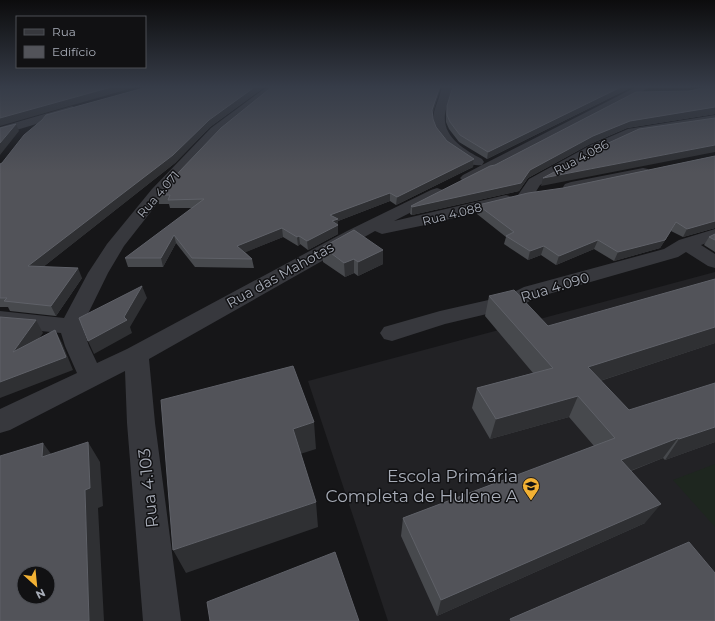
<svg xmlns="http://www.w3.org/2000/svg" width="715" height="621" viewBox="0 0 715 621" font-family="Montserrat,sans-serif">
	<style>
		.built { fill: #222225 }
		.green { fill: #1e261f }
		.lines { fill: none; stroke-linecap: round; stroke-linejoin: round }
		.street { fill: #37383d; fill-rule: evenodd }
		.wall { fill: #47494d }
		.shaded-wall { fill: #2f3033 }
		.building { fill: #525359; stroke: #5f6168; fill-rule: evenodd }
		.labels { text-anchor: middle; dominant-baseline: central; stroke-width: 3; stroke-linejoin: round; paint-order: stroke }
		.far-street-label { font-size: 12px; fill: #a8adb8; stroke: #111113 }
		.street-label { font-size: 14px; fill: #a8adb8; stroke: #111113 }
		.near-poi-label { font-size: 17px; fill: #a8adb8; stroke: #111113; text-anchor: end }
		.near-street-label { font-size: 17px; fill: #a8adb8; stroke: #111113 }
	</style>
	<rect width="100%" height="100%" fill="#161618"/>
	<!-- built -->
	<path class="built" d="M715 272V621H388L308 381Z"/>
	<!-- green -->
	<path class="green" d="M715 464V527L673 480Z"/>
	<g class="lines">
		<!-- street -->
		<path class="street" d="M268 86H280L221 134 164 195 124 246 108 273 82 326 89 346 97 363 127 349 347 231 431 190 437 188 443 190 445 193 443 196 394 221 506 195 512 197 514 200 512 203 430 224 382 234 375 231 149 359 155 423 181 621H143L127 423 125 371 10 430 0 433V409L77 373 65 346 61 333 0 327V311L64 318 88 273 107 244 152 189 211 128Z
			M442 86H452C451 96 447 104 445 114 442 137 465 150 482 159L484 162 482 165 638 86H652L473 181 468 183 463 181 460 178 463 175 482 165C464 169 434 140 433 123 432 110 440 99 442 86Z
			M72 106 76 108 78 110 76 112 0 135V127Z
			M715 115V123L636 135 601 151 540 185 532 198 526 200 520 198 518 195 529 179 591 145 628 129Z
			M643 168 648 169 650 172 648 175 571 192 565 190 563 187 565 184 571 182Z
			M715 229V240L701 245 715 254V268L708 266 686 252 678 257 538 297 520 306 445 324 392 341 384 339 380 333 384 327 440 311 506 296 524 287 664 249 679 240Z"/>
	</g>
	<!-- wall -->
	<path class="wall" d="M151 86H266L210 127 175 163 43 267 82 278 56 316 10 311 8 307H0V164L2 163Z
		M273 86H441L432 114 433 119 436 127 447 141 474 159 473 167 396 205 390 201 338 221V234L308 250 300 244 298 246 283 237 245 252 252 259 254 268 195 267 176 243 163 267H128L125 258 193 208H170L169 204H159L157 195Z
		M453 86H634L487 159 459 142 449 129 446 122V113L447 106Z
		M652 86H695L686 88H651Z
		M715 86V114L627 128 590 144 528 178 519 191 412 215 410 214 411 206 495 165 689 91Z
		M715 156V228L683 237 671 231 660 248 614 261 594 249 556 265 541 255 528 260 504 244 506 237 477 214 478 205 563 188Z
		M715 234V252L704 245 709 237Z
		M323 247 383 250V264L358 276 354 273 345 277 323 262Z
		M489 296 548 326 715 343 600 381 629 410 715 442 665 460 663 458 631 471 645 523 437 616 401 536 403 518 594 446 569 417 490 439 472 408 477 388 533 373 485 316Z"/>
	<!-- shaded-wall -->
	<path class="shaded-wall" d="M115 86H139L0 126V118Z
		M256 86H266L210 127 175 163 33 275 28 266 209 120Z
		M440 86H441L432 117V110Z
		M623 86H634L487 159 488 152Z
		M687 86H695L686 88Z
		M715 107V114L627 128 590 144 528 178 519 191 412 215V207L593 136 630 121Z
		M16 124 19 131 0 155V143Z
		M715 145V152L541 186 543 178Z
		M474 159 473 167 396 205 397 197Z
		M390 193V201L338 221V234L308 250 307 241 330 215Z
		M715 221V228L683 237 687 229Z
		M676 222 671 231 660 248 614 261 618 252Z
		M282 228 283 237 239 255 237 246Z
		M174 235 176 243 163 267 161 258Z
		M299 236 300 244 298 246 297 237Z
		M598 240 594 249 556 265 559 256Z
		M544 246 541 255 528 260 530 251Z
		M383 250V264L358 276V262Z
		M354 259V273L345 277 344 263Z
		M78 268 82 278 56 316 51 306Z
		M142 286 147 298 130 327 132 333 94 354 88 341 124 317Z
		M36 320 43 333 21 364 13 352Z
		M715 327V343L578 388 588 367Z
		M55 330 62 343 73 370 0 398V382Z
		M578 396 569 417 490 439 496 419Z
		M314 422 316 449 297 455 293 429Z
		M715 427V442L665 460 679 439Z
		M678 438 663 458 609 479 621 460Z
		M88 442 100 462 103 506 98 508 104 621H89L85 490Z
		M43 443 57 462 42 457Z
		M316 502 318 527 186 573 173 550Z
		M661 504 645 523 437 616 441 600Z"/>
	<!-- building -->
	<path class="building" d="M0 86H115L0 118Z
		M151 86H256L209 120 173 155 28 266 78 268 51 306 4 301 7 298H0V164L2 163 24 135 42 120 46 115Z
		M273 86H440L432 110 433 119 436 127 447 141 474 159 397 197 390 193 330 215 338 219 332 221 338 225 307 241 299 236 297 237 282 228 237 246 252 259 192 258 174 235 161 258H125L204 199 168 200 170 195H157L221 128Z
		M453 86H623L488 152 460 135 450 122 447 115V106Z
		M713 86H715V107L630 121 593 136 530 170 521 183 412 207 411 206 490 166 495 165 636 92 689 91Z
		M715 118V145L543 178 604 145 639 129Z
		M16 124 0 143V128Z
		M715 156V221L687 229 676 222 665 240 618 252 598 240 559 256 544 246 530 251 506 236 514 232 478 205 528 193 563 188Z
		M354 230 383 250 358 262 354 259 344 263 323 247Z
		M715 234V240L709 237Z
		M715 279V327L588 367 629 410 715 383V427L679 439 678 438 621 460 661 504 441 600 403 518 615 438 578 396 496 419 477 388 553 368 489 296 514 290 548 326Z
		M142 286 124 317 127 320 88 341 79 318Z
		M0 317 36 320 13 352 55 330 66 357 0 382Z
		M293 366 314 422 293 429 316 502 173 550 161 400Z
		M88 442 90 488 85 490 89 621H0V456L43 443 42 457ZM24 573H48V597H24Z
		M689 542 715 573V621H511L510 619Z
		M335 552 359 621H210L207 602Z"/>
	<!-- sky -->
	<linearGradient id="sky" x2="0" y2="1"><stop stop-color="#0c0c0d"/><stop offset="0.5" stop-color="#363c48"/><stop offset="1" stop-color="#363c48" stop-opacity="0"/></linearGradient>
	<rect width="715" height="173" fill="url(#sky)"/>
	<!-- icons -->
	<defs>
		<symbol id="school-pin" viewBox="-11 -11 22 30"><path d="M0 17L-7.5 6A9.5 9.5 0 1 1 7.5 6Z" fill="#f2b134" stroke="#111113"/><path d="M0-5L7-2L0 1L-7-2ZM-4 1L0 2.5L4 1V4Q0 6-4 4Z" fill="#111"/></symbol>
	</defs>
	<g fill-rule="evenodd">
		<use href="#school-pin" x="521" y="476" width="20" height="27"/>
	</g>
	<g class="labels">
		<!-- far-street labels -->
		<g class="far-street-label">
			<text transform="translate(581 157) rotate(-28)">Rua 4.086</text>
			<text transform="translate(158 194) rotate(-49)">Rua 4.071</text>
			<text transform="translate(452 214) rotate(-14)">Rua 4.088</text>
		</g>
		<!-- street labels -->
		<g class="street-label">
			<text transform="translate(280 275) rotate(-29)">Rua das Mahotas</text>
			<text transform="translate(555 287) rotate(-17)">Rua 4.090</text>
		</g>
		<!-- near-poi labels -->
		<g class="near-poi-label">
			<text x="518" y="476">Escola Primária<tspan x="518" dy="20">Completa de Hulene A</tspan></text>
		</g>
		<!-- near-street labels -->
		<g class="near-street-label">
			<text transform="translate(148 488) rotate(-96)">Rua 4.103</text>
		</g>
	</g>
	<!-- legend -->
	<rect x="16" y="16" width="130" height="52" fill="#111113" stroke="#4d4f55"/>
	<rect x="24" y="29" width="20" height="6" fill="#37383d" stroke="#4d4f55"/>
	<text x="52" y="36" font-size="12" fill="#a8adb8">Rua</text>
	<rect x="24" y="46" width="20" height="12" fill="#525359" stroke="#4d4f55"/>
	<text x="52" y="56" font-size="12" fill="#a8adb8">Edifício</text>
	<!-- north arrow -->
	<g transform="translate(36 585) rotate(153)"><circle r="19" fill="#111113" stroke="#4d4f55"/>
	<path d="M0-3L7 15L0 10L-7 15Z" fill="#f2b134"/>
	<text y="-6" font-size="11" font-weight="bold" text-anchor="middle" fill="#a8adb8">N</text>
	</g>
</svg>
